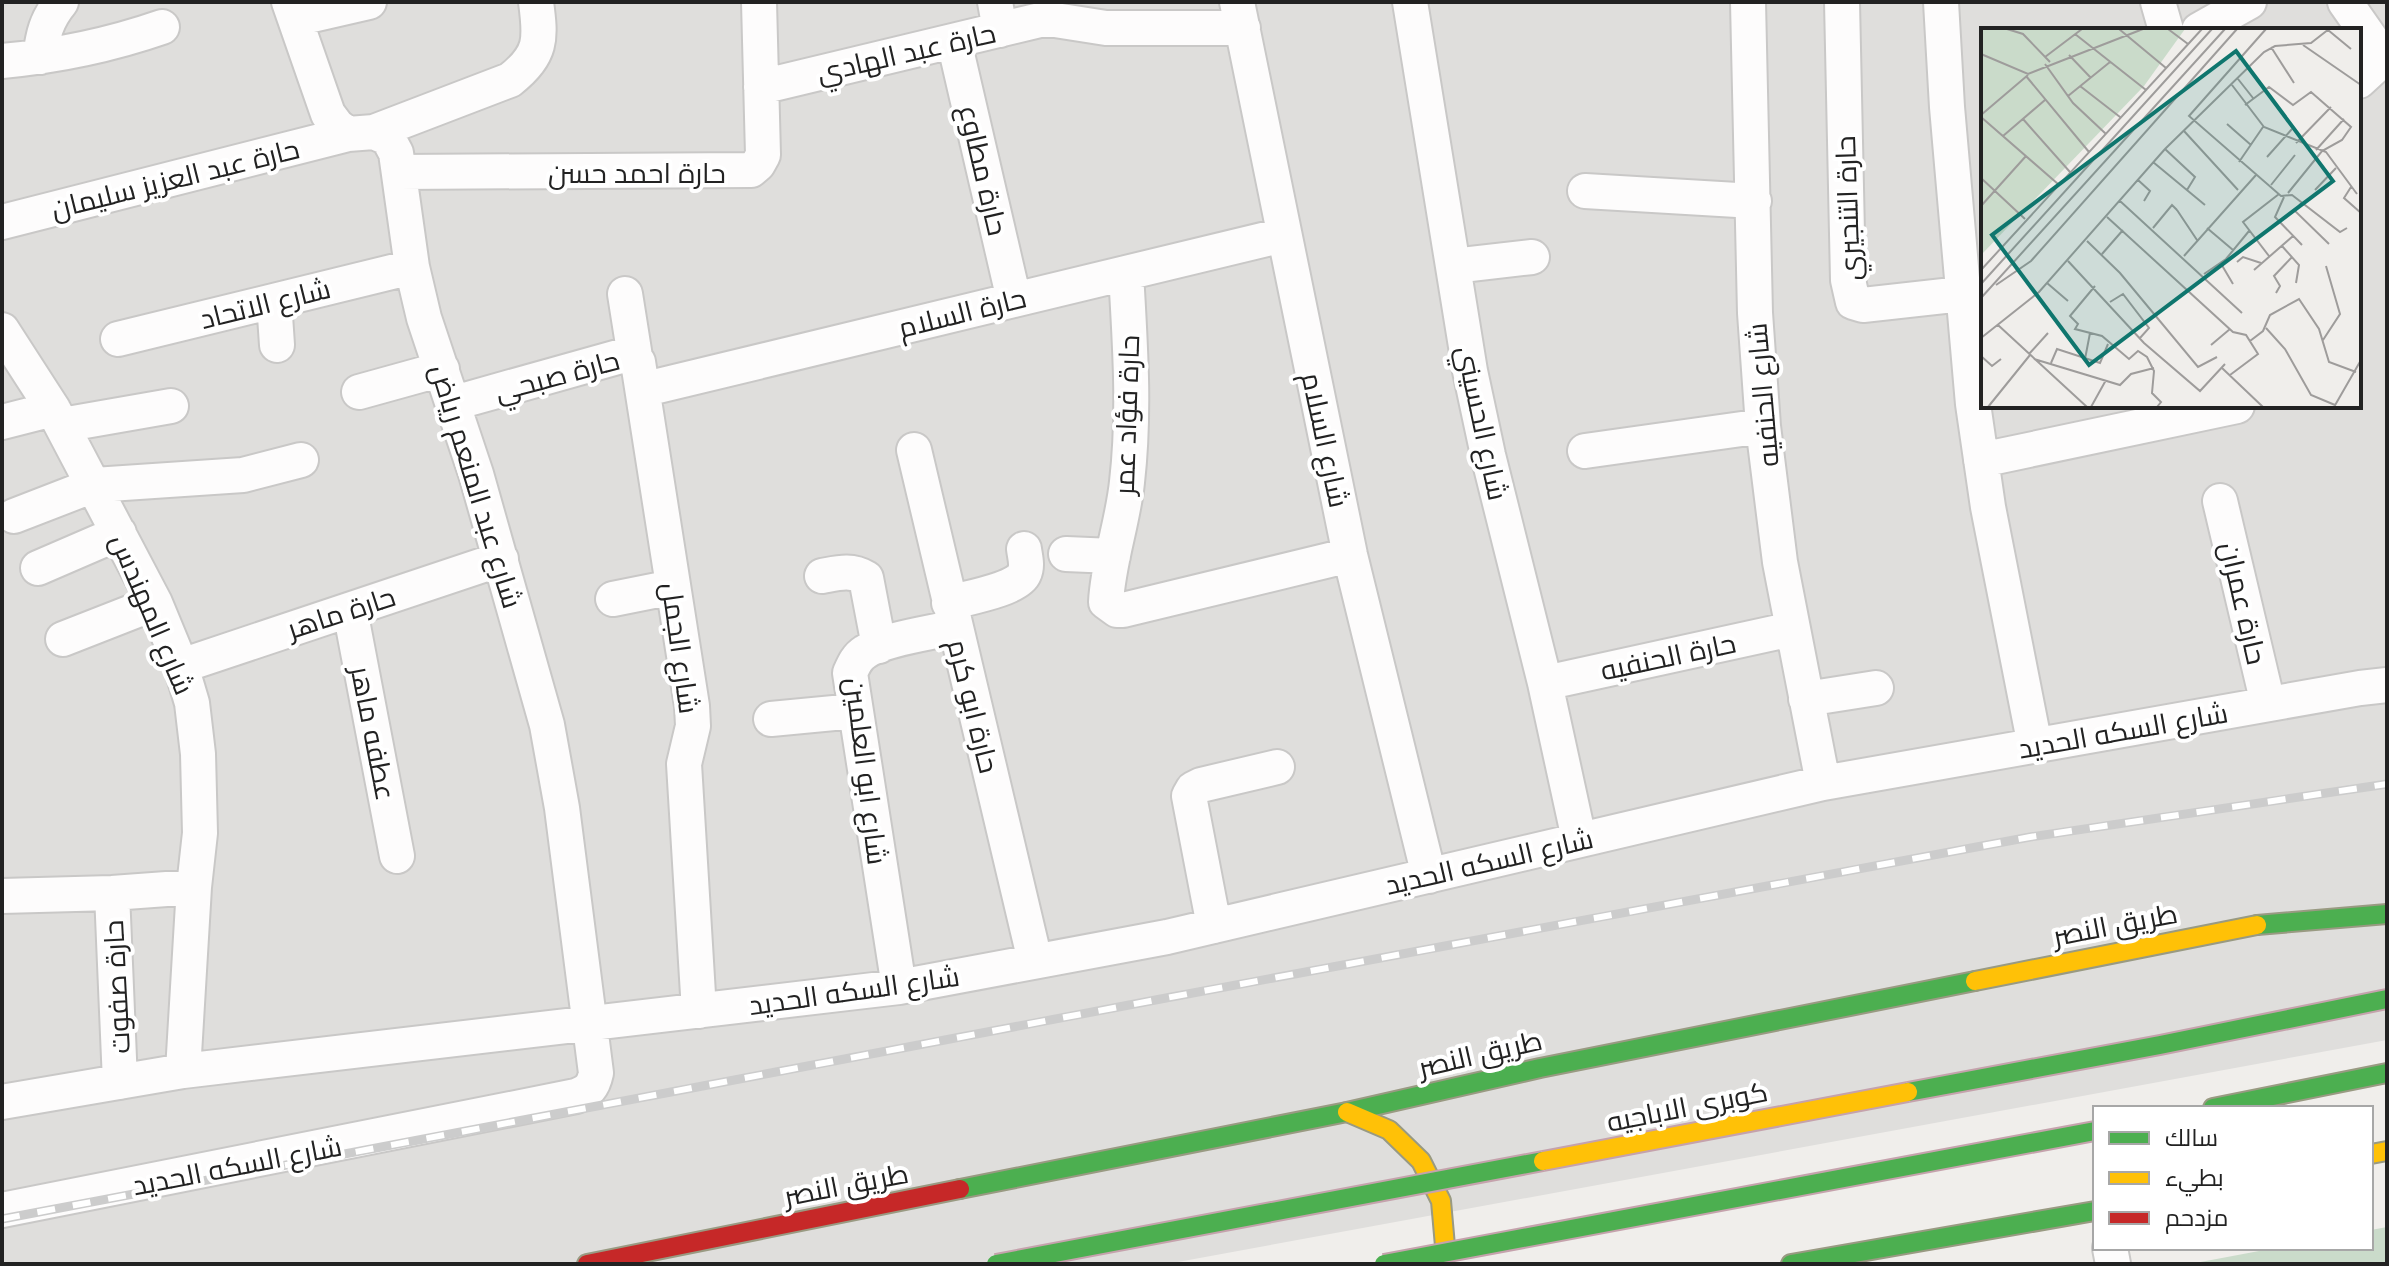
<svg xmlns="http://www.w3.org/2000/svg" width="2389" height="1266" viewBox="0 0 2389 1266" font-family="Mulish,Cairo,sans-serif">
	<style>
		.residential { fill: #dfdedc; fill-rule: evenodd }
		.cemetery { fill: #cadbca }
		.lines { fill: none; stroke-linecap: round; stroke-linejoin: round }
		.street-casing { stroke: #c9c8c7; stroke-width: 38 }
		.fast-casing { stroke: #999a82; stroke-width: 22 }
		.slow-casing { stroke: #999a82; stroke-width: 22 }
		.jam-casing { stroke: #999a82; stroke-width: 22 }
		.street { stroke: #fdfcfc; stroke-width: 34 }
		.fast { stroke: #4caf50; stroke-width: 18 }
		.slow { stroke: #ffc107; stroke-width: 18 }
		.jam { stroke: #c62828; stroke-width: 18 }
		.rail-casing { stroke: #ccc; stroke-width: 9 }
		.rail { stroke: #fff; stroke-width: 6; stroke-dasharray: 18; stroke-linecap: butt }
		.fast-bridge-casing { stroke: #c5a2ac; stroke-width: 22; stroke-linecap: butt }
		.slow-bridge-casing { stroke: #c5a2ac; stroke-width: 22; stroke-linecap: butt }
		.fast-bridge { stroke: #4caf50; stroke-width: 18 }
		.slow-bridge { stroke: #ffc107; stroke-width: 18 }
		.labels { text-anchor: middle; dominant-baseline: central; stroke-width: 8; stroke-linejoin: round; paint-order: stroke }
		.street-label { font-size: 28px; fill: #222; stroke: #fff }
		.inset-road { fill: none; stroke: #9e9c9b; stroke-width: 2 }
		.view { fill: #0f766e; fill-opacity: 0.15; stroke: #0f766e; stroke-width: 4 }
		.inset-edge { fill: none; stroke: #222; stroke-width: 4 }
	</style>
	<rect width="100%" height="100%" fill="#f0eeeb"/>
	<!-- residential -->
	<path class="residential" d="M2 2H2387V1040L1167 1264H2ZM1983 30H2359V406H1983Z"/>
	<!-- cemetery -->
	<path class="cemetery" d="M2387 1227V1264H2190L2275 1248H2371V1230Z"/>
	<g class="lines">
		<defs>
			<path id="street" d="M995 2 1000 30
				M1237 2 1350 555 1429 876
				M1410 2 1470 371 1488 455 1545 683 1579 839
				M1748 2 1755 313 1763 426 1780 562 1823 783
				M1842 2 1848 280 1853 302 1863 305 1962 294
				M1941 2 1947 107 1973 404 1988 507 2035 746
				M2158 2 2166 30
				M2345 2 2387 62
				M295 19 369 2
				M2199 30 2249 2
				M954 41 1014 300
				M40 57C43 35 46 20 61 2
				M2 61C57 56 110 45 162 27
				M2359 81 2384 58
				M761 87 1040 20H1055L1106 28H1243
				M374 132 510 80C542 55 541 39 536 2
				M399 172 751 170 758 164 763 155 759 2
				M1585 191 1754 201
				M2 222 348 134
				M1453 266 1532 257
				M1126 273C1130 343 1135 412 1127 482 1123 522 1108 562 1106 602L1117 610H1123L1350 555
				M625 294 635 357
				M274 301 277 345
				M2 330 53 409 155 603 181 666 192 703 198 754 200 833 194 887 183 1071
				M118 339 412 267
				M642 382 648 386H658L1283 235
				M359 392 442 369
				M454 403 625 355 630 354 638 362 692 706 693 726 684 764 699 1011
				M2 422 53 409
				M62 425 171 406
				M914 450 1035 961
				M1585 451 1763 426
				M1981 460 2237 406
				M2220 501 2268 704
				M14 516 94 485 243 475 301 460
				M1066 554 1113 556
				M38 568 119 533
				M822 576C838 573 851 569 866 578L879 646
				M613 599 673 587
				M949 603C966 598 1018 589 1024 574 1028 566 1025 557 1024 549
				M350 610 397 856
				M63 639 155 603
				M181 666 501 559
				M1545 683 1792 629
				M1806 699 1876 688
				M771 719 855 711
				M112 893 120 1082
				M2 896 112 893 194 887
				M1214 926 1189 796 1193 789 1201 785 1277 767
				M899 987 850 673C854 664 857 657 865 652 884 639 931 633 955 627
				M2 1102 183 1071 899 987 1167 937 1823 783 2360 688 2387 685
				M2 1210 576 1096C589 1091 593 1087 596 1073L562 808 547 725 476 474 424 318 412 267 396 153 388 138 374 132 348 134 337 126 328 114 289 2
				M2110 1248 2113 1264"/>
			<path id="fast" d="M2257 925 2387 914
				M2213 1108 2387 1073
				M960 1189 1347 1112 1540 1068 1975 981
				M1791 1264 2095 1211"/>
			<path id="slow" d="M1975 981 2257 925
				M1347 1112 1389 1130 1421 1161 1441 1201 1445 1246 1440 1264
				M2371 1154 2387 1151"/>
			<path id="jam" d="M587 1264 960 1189"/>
		</defs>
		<!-- street casing -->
		<use href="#street" class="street-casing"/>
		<!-- fast casing -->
		<use href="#fast" class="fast-casing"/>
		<!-- slow casing -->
		<use href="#slow" class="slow-casing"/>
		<!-- jam casing -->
		<use href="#jam" class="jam-casing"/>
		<!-- street -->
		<use href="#street" class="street"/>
		<!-- fast -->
		<use href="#fast" class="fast"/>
		<!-- slow -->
		<use href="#slow" class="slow"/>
		<!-- jam -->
		<use href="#jam" class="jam"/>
		<defs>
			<path id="rail" d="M2 1219 1166 998 2030 837 2387 784"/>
		</defs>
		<!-- rail casing -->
		<use href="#rail" class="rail-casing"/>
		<!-- rail -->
		<use href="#rail" class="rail"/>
		<defs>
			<path id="fast-bridge" d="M1908 1092 2160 1045 2387 999
				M996 1264 1543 1161
				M1384 1264 2095 1131"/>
			<path id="slow-bridge" d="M1543 1161 1908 1092"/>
		</defs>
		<!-- fast-bridge casing -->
		<use href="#fast-bridge" class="fast-bridge-casing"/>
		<!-- slow-bridge casing -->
		<use href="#slow-bridge" class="slow-bridge-casing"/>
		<!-- fast-bridge -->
		<use href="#fast-bridge" class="fast-bridge"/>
		<!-- slow-bridge -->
		<use href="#slow-bridge" class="slow-bridge"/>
	</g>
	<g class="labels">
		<!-- street labels -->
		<g class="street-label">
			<text transform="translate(906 52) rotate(-13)">حارة عبد الهادي</text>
			<text transform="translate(984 170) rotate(77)">حارة مطاوع</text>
			<text x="637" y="172">حارة احمد حسن</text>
			<text transform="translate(175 178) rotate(-14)">حارة عبد العزيز سليمان</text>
			<text transform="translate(1847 208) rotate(-92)">حارة التنجيري</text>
			<text transform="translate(265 303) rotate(-14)">شارع الاتحاد</text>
			<text transform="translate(962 312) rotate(-14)">حارة السلام</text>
			<text transform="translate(557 375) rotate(-15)">حارة صبحي</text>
			<text transform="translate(1762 395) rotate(-95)">شارع الحنفيه</text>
			<text transform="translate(1126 415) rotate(-88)">حارة فؤاد عمر</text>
			<text transform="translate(1483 423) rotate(78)">شارع الحسيني</text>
			<text transform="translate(1326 440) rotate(78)">شارع السلام</text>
			<text transform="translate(477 486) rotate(73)">شارع عبد المنعم رياض</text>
			<text transform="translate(2244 603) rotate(77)">حارة عمران</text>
			<text transform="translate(341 612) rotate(-18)">حارة ماهر</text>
			<text transform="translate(153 614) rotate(67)">شارع المهندس</text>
			<text transform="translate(681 648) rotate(82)">شارع الجمل</text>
			<text transform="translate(1668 656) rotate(-12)">حارة الحنفيه</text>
			<text transform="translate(974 706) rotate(76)">حارة ابو كرم</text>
			<text transform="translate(2123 730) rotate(-10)">شارع السكه الحديد</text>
			<text transform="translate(374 733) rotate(79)">عطفه ماهر</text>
			<text transform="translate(867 771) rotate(83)">شارع ابو العلمين</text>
			<text transform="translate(1489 861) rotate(-13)">شارع السكه الحديد</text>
			<text transform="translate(2115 924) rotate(-11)">طريق النصر</text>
			<text transform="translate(116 987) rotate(-93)">حارة صفوت</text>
			<text transform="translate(854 990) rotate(-8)">شارع السكه الحديد</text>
			<text transform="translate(1480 1053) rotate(-13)">طريق النصر</text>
			<text transform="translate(1687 1106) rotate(-11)">كوبرى الاباجيه</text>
			<text transform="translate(237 1165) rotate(-11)">شارع السكه الحديد</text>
			<text transform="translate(846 1184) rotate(-11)">طريق النصر</text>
		</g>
	</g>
	<!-- overview -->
	<g transform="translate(1981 28)">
		<rect width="380" height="380" fill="#f0eeeb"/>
		<path d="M0 1H204L163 58 1 226Z" fill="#cadbca"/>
		<path class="inset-road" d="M26 1 42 6 69 34M138 1 185 40M187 1 207 16M285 1 208 88 300 168 311 167 359 204 366 200M347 2 370 21M94 6 165 62M322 17 380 57M290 19 313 55M0 26 47 46 162 1M88 27 110 50M64 29 101 1M64 36 92 75 125 106M45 48 108 124M257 51 272 70M251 57 283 99 345 124 376 166M99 58 139 89M87 68 129 34M264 77 288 59 312 77 330 64 370 99 361 112 341 123 307 165M0 87 47 47M0 89 77 156M42 91 89 144M246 96 270 117M203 103 257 162M22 108 64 72M315 115 350 79M184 121 214 149 206 162M335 122 363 91M286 129 311 101M172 134 224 177M258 134 282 99M0 150 44 191M157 152 169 163 163 173M290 157 314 127M370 159 363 170 380 185M334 162 355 140M303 169 294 189 321 217M139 173 261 285M321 174 314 183 348 216M0 178 45 128M196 182 216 212M126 189 252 304 265 307 277 326 249 347M172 200 191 177 196 182M226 200 252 222M106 213 139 245 217 339 236 329M301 218 318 237 315 255M121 226 142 202M203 228 275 147M288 228 262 194 298 166M87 233 163 315 219 363 244 336M239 234 252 256M256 234 262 229 280 235M0 242 221 1M273 242 312 208M223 246 245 231 268 203M66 255 87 273M0 256 231 1M15 257 50 233 256 1M114 258 89 288 97 296 94 301 121 308 148 331 157 323 166 329 173 343 171 365 180 374 176 379M295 265 299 258 293 248 311 229M0 270 244 1M129 274 142 266 168 300 159 310M17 297 106 379M285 300 304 321 330 367 354 377M0 310 58 264 184 121 283 24 294 18 330 15 348 1M342 312 359 286 345 238M269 313 282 303 289 287 318 271 338 301 348 334 375 344M230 317 249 301M48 326 67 305M0 328 11 338 20 331M53 331 139 357 150 346 173 340M104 331 109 305M70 335 76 321 119 335 127 316M241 340 282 379M7 379 49 327M110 379 125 352M353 379 380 332"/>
		<path class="view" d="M255 23 352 153 108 337 11 207Z"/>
		<rect width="380" height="380" class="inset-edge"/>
	</g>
	<!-- border -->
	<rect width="2389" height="1266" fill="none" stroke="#222222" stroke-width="8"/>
	<!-- legend -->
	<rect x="2093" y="1106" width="280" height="144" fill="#ffffff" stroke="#a7a7a7" stroke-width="2"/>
	<rect x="2109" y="1132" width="40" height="12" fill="#4caf50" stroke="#a7a7a7" stroke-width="2"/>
	<text x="2165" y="1146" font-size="24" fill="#222222">سالك</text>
	<rect x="2109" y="1172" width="40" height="12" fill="#ffc107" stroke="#a7a7a7" stroke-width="2"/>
	<text x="2165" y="1186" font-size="24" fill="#222222">بطيء</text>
	<rect x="2109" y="1212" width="40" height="12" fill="#c62828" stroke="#a7a7a7" stroke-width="2"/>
	<text x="2165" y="1226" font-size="24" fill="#222222">مزدحم</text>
</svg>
